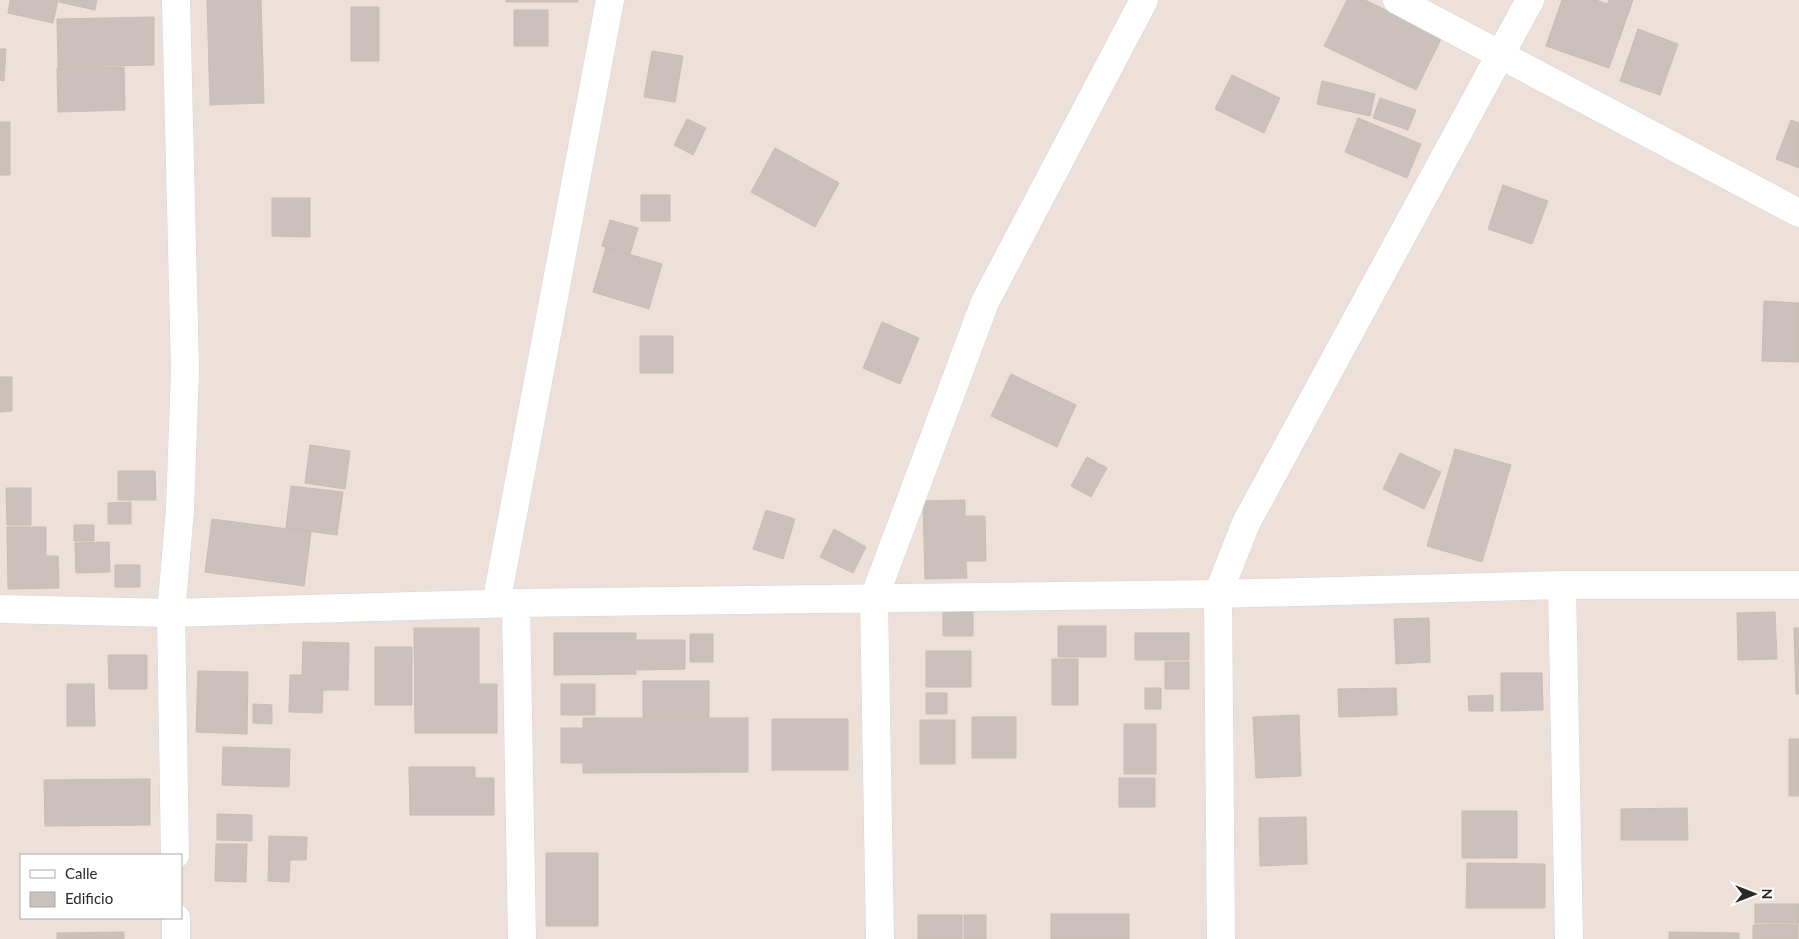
<svg xmlns="http://www.w3.org/2000/svg" width="1799" height="939" viewBox="0 0 1799 939" font-family="Lato,sans-serif">
	<style>
		.building { fill: #cbc1bc; stroke: #c8bcb3 }
		.lines { fill: none; stroke-linecap: round; stroke-linejoin: round }
		.minor-casing { stroke: #cfd7e3; stroke-width: 29 }
		.minor { stroke: #fff; stroke-width: 28 }
	</style>
	<rect width="100%" height="100%" fill="#ede0d9"/>
	<!-- building -->
	<path class="building" d="M10 0H58L53 23 8 13Z
		M60 0H97L95 10 59 2Z
		M207 0H261L264 103 210 105Z
		M506 0H578V2H506Z
		M1347 0H1365L1442 37 1416 90 1324 46Z
		M1562 0H1596L1607 4 1609 0H1633L1609 68 1546 46Z
		M351 7H379V61H351Z
		M514 10H548V46H514Z
		M154 17V65L58 67 57 19Z
		M1638 29 1678 44 1660 95 1620 81Z
		M0 49H6L4 81 0 80Z
		M652 51 683 56 675 102 644 97Z
		M124 67 125 110 58 112 57 68Z
		M1232 75 1280 98 1264 133 1215 109Z
		M1322 81 1375 94 1370 116 1317 104Z
		M1380 98 1416 110 1408 130 1373 118Z
		M1358 118 1421 144 1407 178 1345 152Z
		M687 119 706 128 693 155 674 145Z
		M1791 120 1799 123V168L1776 159Z
		M0 122H10V175H0Z
		M775 148 839 183 815 227 751 192Z
		M1503 185 1548 201 1532 244 1488 229Z
		M641 195H670V221H641Z
		M272 198H310V237L272 236Z
		M610 220 638 228 630 254 602 246Z
		M606 247 662 264 649 309 593 292Z
		M1764 301 1799 303V362L1762 361Z
		M882 322 919 338 900 384 863 368Z
		M640 336H673V373H640Z
		M1011 374 1076 405 1057 447 991 416Z
		M0 377H12V411L0 412Z
		M310 445 350 451 345 489 305 483Z
		M1455 449 1511 465 1482 562 1427 546Z
		M1400 453 1441 472 1424 509 1383 489Z
		M1087 457 1107 468 1091 497 1071 486Z
		M118 471H155L156 500H118Z
		M291 486 343 492 337 535 286 528Z
		M6 488H31V525H7Z
		M965 500V516H985L986 561H966L967 578 925 579 923 501Z
		M131 502V524H108V503Z
		M766 510 795 519 783 559 753 549Z
		M212 519 311 532 304 586 205 572Z
		M74 525H94V541H74Z
		M7 527H46V556H58L59 588 8 589Z
		M834 529 866 547 853 573 820 557Z
		M109 542 110 572 76 573 75 543Z
		M115 565H140V587H115Z
		M943 607H973V636H943Z
		M1775 612 1777 659 1738 660 1737 613Z
		M1429 618 1430 662 1396 664 1394 619Z
		M1058 626H1106V657H1058Z
		M414 628H479V684H497V733H415Z
		M1794 628H1799V694H1796Z
		M554 633H636V674L554 675Z
		M1135 633H1189V660H1135Z
		M690 634H713V662H690Z
		M637 640H685V669L637 670Z
		M303 642 349 643 348 690H323L322 713 289 712 290 675H302Z
		M375 647H412V705H375Z
		M926 651H971V687H926Z
		M108 655H147V689H109Z
		M1052 659H1078V705H1052Z
		M1165 662H1189V689H1165Z
		M198 671 248 672 247 734 196 732Z
		M1501 673H1542L1543 710 1501 711Z
		M643 681H709V717H643Z
		M67 684H94L95 726H67Z
		M561 684H595V715H561Z
		M1145 688H1161V709H1145Z
		M1396 688 1397 715 1339 717 1338 689Z
		M926 693H947V714H926Z
		M1493 695V711H1469L1468 696Z
		M253 704 272 705V724L253 723Z
		M1299 715 1301 776 1256 778 1253 717Z
		M972 717H1016V758H972Z
		M583 718H748V772L583 773V763H561V728H583Z
		M772 719H848V770H772Z
		M920 720H955V764H920Z
		M1124 724H1156V774H1124Z
		M1789 739H1799V796H1789Z
		M223 747 290 749 289 787 222 785Z
		M409 767H475V778H494V815H410Z
		M1119 778H1155V807H1119Z
		M150 779V825L45 826 44 780Z
		M1687 808 1688 840H1621V809Z
		M1462 811H1517V858H1462Z
		M217 814 252 815V841L217 840Z
		M1306 817 1307 864 1260 866 1259 818Z
		M269 836 307 837 306 860H290L289 882 268 881Z
		M216 844H247L246 882 215 881Z
		M546 853H598V926H546Z
		M1467 863 1545 864V908H1466Z
		M1755 904H1799V923H1755Z
		M1051 914H1129V939H1051Z
		M918 915H962V939H918Z
		M964 915H986V939H964Z
		M1798 924V939H1753V925Z
		M124 932V939H57V933Z
		M1669 932 1739 933V939H1669Z"/>
	<g class="lines">
		<defs>
			<path id="minor" d="M1397 0 1799 213
				M1562 585 1569 939
				M516 603 522 939
				M496 604 610 0
				M0 609 171 613 516 603 1218 594 1562 585H1799
				M175 855 171 613 180 510 185 370 176 0
				M176 918V939
				M880 939 874 598 985 302 1144 0
				M1221 939 1218 594 1246 523 1530 0"/>
		</defs>
		<!-- minor casing -->
		<use href="#minor" class="minor-casing"/>
		<!-- minor -->
		<use href="#minor" class="minor"/>
	</g>
	<!-- legend -->
	<rect x="20" y="854" width="162" height="65" fill="#ffffff" stroke="#a9a9a9"/>
	<rect x="30" y="870" width="25" height="8" fill="#ffffff" stroke="#a9a9a9"/>
	<text x="65" y="879" font-size="15" fill="#292929">Calle</text>
	<rect x="30" y="892" width="25" height="15" fill="#cbc1bc" stroke="#a9a9a9"/>
	<text x="65" y="904" font-size="15" fill="#292929">Edificio</text>
	<!-- north arrow -->
	<g transform="translate(1754 894) rotate(90)" stroke="#ffffff" stroke-width="4" paint-order="stroke">
	<path d="M0-4L9 19L0 12L-9 19Z" fill="#292929"/>
	<text y="-8" font-size="14" font-weight="bold" text-anchor="middle" fill="#292929">N</text>
	</g>
</svg>
